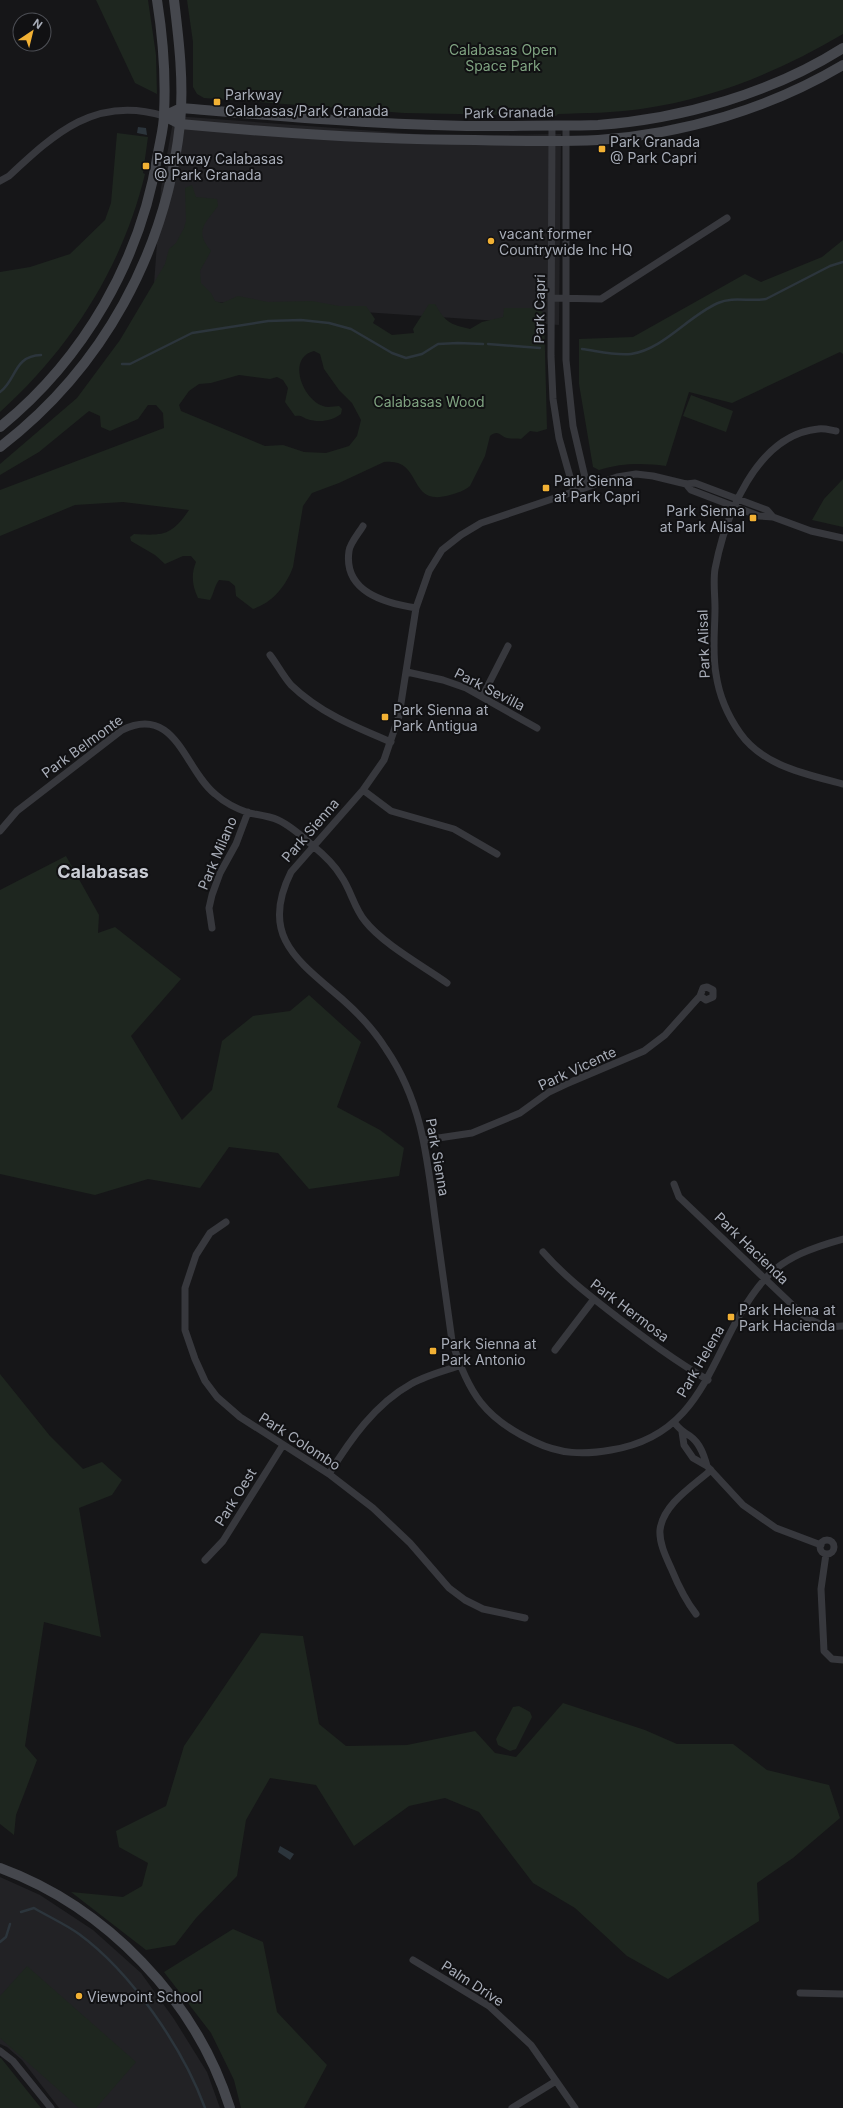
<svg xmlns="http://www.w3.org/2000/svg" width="843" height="2108" viewBox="0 0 843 2108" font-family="Inter,sans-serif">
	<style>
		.built { fill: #222225 }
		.green { fill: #1e261f; fill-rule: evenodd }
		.water { fill: #2c353c }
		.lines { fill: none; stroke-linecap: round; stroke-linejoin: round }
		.stream { stroke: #2c353c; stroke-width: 2.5 }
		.street { stroke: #37383d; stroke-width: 7 }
		.secondary { stroke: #45474d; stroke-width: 10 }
		.poi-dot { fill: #f2b134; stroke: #111113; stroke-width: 1.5 }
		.labels { text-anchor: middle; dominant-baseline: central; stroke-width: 4; stroke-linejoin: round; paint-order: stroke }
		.park-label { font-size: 14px; fill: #7fa381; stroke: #111113 }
		.poi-label { font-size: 14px; fill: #a8adb8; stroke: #111113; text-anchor: start }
		.street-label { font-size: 14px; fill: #a8adb8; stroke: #111113 }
		.district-label { font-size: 18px; font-weight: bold; fill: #c9ccd4; stroke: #111113 }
	</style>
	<rect width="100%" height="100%" fill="#161618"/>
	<!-- built -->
	<path class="built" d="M174 116 443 136 561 134 559 325 153 298 161 188Z
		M0 1877 40 1895 93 1930 141 1973 174 2019 207 2072 220 2108H59L22 2060 7 2047 0 2044Z"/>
	<!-- green -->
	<path class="green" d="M96 0H148L156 55 157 94 135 83Z
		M187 0H843V34C778 72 716 98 641 109 614 113 586 113 558 114L556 116 404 113 204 98 197 94 193 87V42Z
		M117 133 148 137 143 173 145 174C123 266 71 348 0 412V272L30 267 70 254 105 220 111 203Z
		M192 185 196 197 217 199 218 206C205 224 194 230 211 251L200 271 201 283 211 293 215 301 222 303 238 296 268 302 312 301 339 306H366L375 319 373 323 392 335 414 333 413 329 429 304H435C446 323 450 324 470 329L482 322 503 317 504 308H536L544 313 547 429 537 432 530 431 521 439C517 438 512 439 507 438 500 436 498 429 490 436L485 456 470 486C464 491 457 493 450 495 406 508 424 457 384 462L339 483 312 493 303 506 293 567C286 586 272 603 253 609L236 596 235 586 229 581 219 580C214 587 214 593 210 600L198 598C192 586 191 574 196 562L191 556H183L165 564 155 555 131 541 130 537 134 534C164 536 172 535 189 510L123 502 75 505 0 536V490L164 428 163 413 156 405H148L138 419 110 431 101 427 100 416 89 411 39 452 0 475V464L77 398 120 340 165 264 169 249 176 243 184 228 186 221 185 188ZM314 351 320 354 324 369 339 390 352 403 361 420 357 436 349 446 326 453 304 452 283 445 265 446 181 411 179 405 189 391 199 384 211 383 239 375 270 379 277 377 283 380 288 388 285 402 295 416C301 415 302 417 307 419 319 423 332 421 341 414L342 409 339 406C334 406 328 408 323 406 303 400 286 358 314 351Z
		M843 240V354L840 352 732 403 689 392 666 466C642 463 622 463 599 470L593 467 579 384V339L633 337 745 274 761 282 822 257Z
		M691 395 733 411 726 432 683 416Z
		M843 479V527L812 520 824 499Z
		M66 856 99 915 98 933 115 927 181 979 131 1036 182 1120 212 1090 222 1041 253 1016 290 1011 309 995 361 1042 337 1107 380 1130 404 1148 399 1176 309 1189 278 1153 229 1147 200 1188 148 1179 95 1195 0 1174V890Z
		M0 1374 50 1436 83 1469 102 1462 122 1480 112 1495 79 1508 101 1637 44 1622 25 1746 37 1760 16 1815 14 1835 0 1824Z
		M261 1633 303 1636 319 1724 346 1746 407 1745 475 1731 495 1753 516 1757 563 1703 645 1730 677 1744H733L767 1770 829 1785 840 1818 793 1858 757 1883 759 1921 668 1979 627 1956 575 1908 533 1883 479 1812 445 1798 409 1806 354 1846 316 1785 270 1778 246 1820 237 1876 196 1918 175 1945 146 1950 71 1892 123 1897 142 1886 148 1863 119 1847 116 1831 166 1806 184 1746Z
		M519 1706 530 1712 532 1717 516 1749 510 1751 498 1745 496 1739 513 1707Z
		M233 1929 263 1942 277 2012 327 2065 304 2108H241L234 2080 211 2033 164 1972Z
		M27 1966 136 2062 96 2108H79L0 2038V1996Z
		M0 2058H1L41 2108H0Z"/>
	<!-- water -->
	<path class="water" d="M138 127 146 128 147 135 137 133Z
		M280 1846 294 1854 290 1860 278 1852Z"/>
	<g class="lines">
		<!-- stream -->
		<path class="stream" d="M488 344 540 348
			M582 349C597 351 616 356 631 354 664 349 688 316 718 303 733 296 750 302 766 299L830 266 843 262
			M122 364H130L192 333 268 321 301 320 329 323 351 329 392 353 406 358 422 354 438 344 458 343 483 344
			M0 392C17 380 13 356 41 355
			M21 1912 34 1908C49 1917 65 1924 79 1934 131 1972 183 2048 205 2108
			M0 1942 6 1937 10 1924"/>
		<!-- street -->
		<path class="street" d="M552 125 551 356 553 399 559 438 574 491
			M566 126V360L573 426 587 486
			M0 181 9 176C55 133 96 95 164 116
			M552 298 601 299 727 218
			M836 431C830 430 824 428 818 429 756 435 725 517 715 569 713 581 715 595 715 608 715 629 712 653 716 674 719 695 728 716 740 733 763 766 806 774 843 784
			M686 484 691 490 759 516 773 517 811 531 843 538
			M773 517 767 510 695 483 686 484 653 476 636 474 617 477 481 523 461 535 442 550 429 571 416 608 399 716 384 760 363 790 291 872C259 936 298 961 342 999 359 1014 374 1030 386 1049 422 1102 427 1156 435 1218 441 1259 446 1300 452 1341 468 1393 485 1419 535 1442 560 1454 583 1455 611 1450 711 1434 710 1342 764 1280 784 1257 814 1247 843 1239
			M363 526C359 533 350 543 349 551 343 592 385 603 416 608
			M270 655C277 664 283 676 291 685 320 713 355 727 391 742
			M407 672 443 680 466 688 537 728
			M482 697 508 646
			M363 790 391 811 454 829 497 854
			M0 831 17 811 122 730C176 704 184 769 215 794 224 802 237 809 249 813 259 815 269 816 278 820 291 826 302 836 312 845 323 854 334 864 341 876 351 890 354 908 365 921 383 944 423 966 447 983
			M212 928 209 908 212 895 220 873 236 844 248 812
			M425 1140 472 1133 520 1113 549 1092 566 1084 644 1051 665 1035 700 996 703 988 707 987 713 990V997L706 1000 700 996
			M674 1184 679 1197 804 1316C818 1324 827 1328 843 1326
			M226 1222 210 1233 196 1255 185 1288V1330L195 1359 205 1381 217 1397 240 1417 329 1474 373 1508 410 1543 449 1588 465 1600 483 1609 525 1618
			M543 1252C565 1277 590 1296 617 1317 646 1339 675 1361 708 1380
			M555 1350 594 1299
			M674 1422C679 1429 683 1432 690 1436 700 1443 704 1455 707 1466
			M682 1432 684 1445 693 1458 707 1466 743 1505 776 1528 821 1545
			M329 1474C350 1440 375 1404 411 1384 425 1376 443 1371 459 1366
			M820 1547a7 7 0 1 1 14 0a7 7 0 1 1-14 0Z
			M826 1554 821 1589 824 1651 832 1659 843 1660
			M205 1560 223 1541 283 1445
			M696 1614C685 1600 678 1585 671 1568 666 1557 659 1543 660 1530 663 1504 693 1486 711 1470
			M413 1960 489 2006 531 2045 575 2108
			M800 1993 843 1994
			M0 2051 13 2061 51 2108
			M512 2108 556 2081"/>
		<!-- secondary -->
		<path class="secondary" d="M164 116 181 108C292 117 402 127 513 126 542 125 570 126 598 125 682 119 772 93 843 48
			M164 116 180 124C278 133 376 140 475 140 516 141 557 142 598 140 683 134 769 109 843 65
			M0 427C84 359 141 260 158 153 160 141 164 127 164 114 166 76 163 38 157 0
			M0 447C103 368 166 252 180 124 184 83 179 41 174 0
			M0 1868C106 1907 196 2000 230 2108"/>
	</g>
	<!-- markers -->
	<g class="poi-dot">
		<rect x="213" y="98" width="8" height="8" rx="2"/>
		<rect x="598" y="145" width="8" height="8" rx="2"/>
		<rect x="142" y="162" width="8" height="8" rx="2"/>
		<circle cx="491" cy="241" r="4"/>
		<rect x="542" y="484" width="8" height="8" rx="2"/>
		<rect x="749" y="514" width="8" height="8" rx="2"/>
		<rect x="381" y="713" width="8" height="8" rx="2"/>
		<rect x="727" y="1313" width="8" height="8" rx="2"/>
		<rect x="429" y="1347" width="8" height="8" rx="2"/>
		<circle cx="79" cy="1996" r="4"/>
	</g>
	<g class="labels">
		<!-- park labels -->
		<g class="park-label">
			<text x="503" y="49">Calabasas Open<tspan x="503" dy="16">Space Park</tspan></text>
			<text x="429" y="401">Calabasas Wood</text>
		</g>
		<!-- poi labels -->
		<g class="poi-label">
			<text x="225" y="94">Parkway<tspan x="225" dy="16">Calabasas/Park Granada</tspan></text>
			<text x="610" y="141">Park Granada<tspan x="610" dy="16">@ Park Capri</tspan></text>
			<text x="154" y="158">Parkway Calabasas<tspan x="154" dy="16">@ Park Granada</tspan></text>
			<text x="499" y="233">vacant former<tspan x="499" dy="16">Countrywide Inc HQ</tspan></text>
			<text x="554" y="480">Park Sienna<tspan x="554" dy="16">at Park Capri</tspan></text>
			<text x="745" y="510" text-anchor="end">Park Sienna<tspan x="745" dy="16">at Park Alisal</tspan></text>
			<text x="393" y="709">Park Sienna at<tspan x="393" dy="16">Park Antigua</tspan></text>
			<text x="739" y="1309">Park Helena at<tspan x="739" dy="16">Park Hacienda</tspan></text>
			<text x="441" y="1343">Park Sienna at<tspan x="441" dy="16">Park Antonio</tspan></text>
			<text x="87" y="1996">Viewpoint School</text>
		</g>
		<!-- street labels -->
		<g class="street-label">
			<text transform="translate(509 112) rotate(-1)">Park Granada</text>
			<text transform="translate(539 309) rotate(-89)">Park Capri</text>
			<text transform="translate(703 644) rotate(-92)">Park Alisal</text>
			<text transform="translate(490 689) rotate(27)">Park Sevilla</text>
			<text transform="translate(82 746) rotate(-36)">Park Belmonte</text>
			<text transform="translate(310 830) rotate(-49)">Park Sienna</text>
			<text transform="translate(217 853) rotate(-67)">Park Milano</text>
			<text transform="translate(577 1068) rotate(-25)">Park Vicente</text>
			<text transform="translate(438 1157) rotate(80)">Park Sienna</text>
			<text transform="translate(752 1248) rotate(44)">Park Hacienda</text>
			<text transform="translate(630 1310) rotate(37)">Park Hermosa</text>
			<text transform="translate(700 1361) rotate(-60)">Park Helena</text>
			<text transform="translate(300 1441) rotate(33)">Park Colombo</text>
			<text transform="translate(235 1497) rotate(-58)">Park Oest</text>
			<text transform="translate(473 1983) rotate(33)">Palm Drive</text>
		</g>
		<!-- district labels -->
		<g class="district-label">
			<text x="103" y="871">Calabasas</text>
		</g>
	</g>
	<!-- north arrow -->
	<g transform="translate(32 32) rotate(35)"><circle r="19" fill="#111113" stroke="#4d4f55"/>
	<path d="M0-3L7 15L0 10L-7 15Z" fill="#f2b134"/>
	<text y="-6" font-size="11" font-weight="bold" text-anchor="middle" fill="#a8adb8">N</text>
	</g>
</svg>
